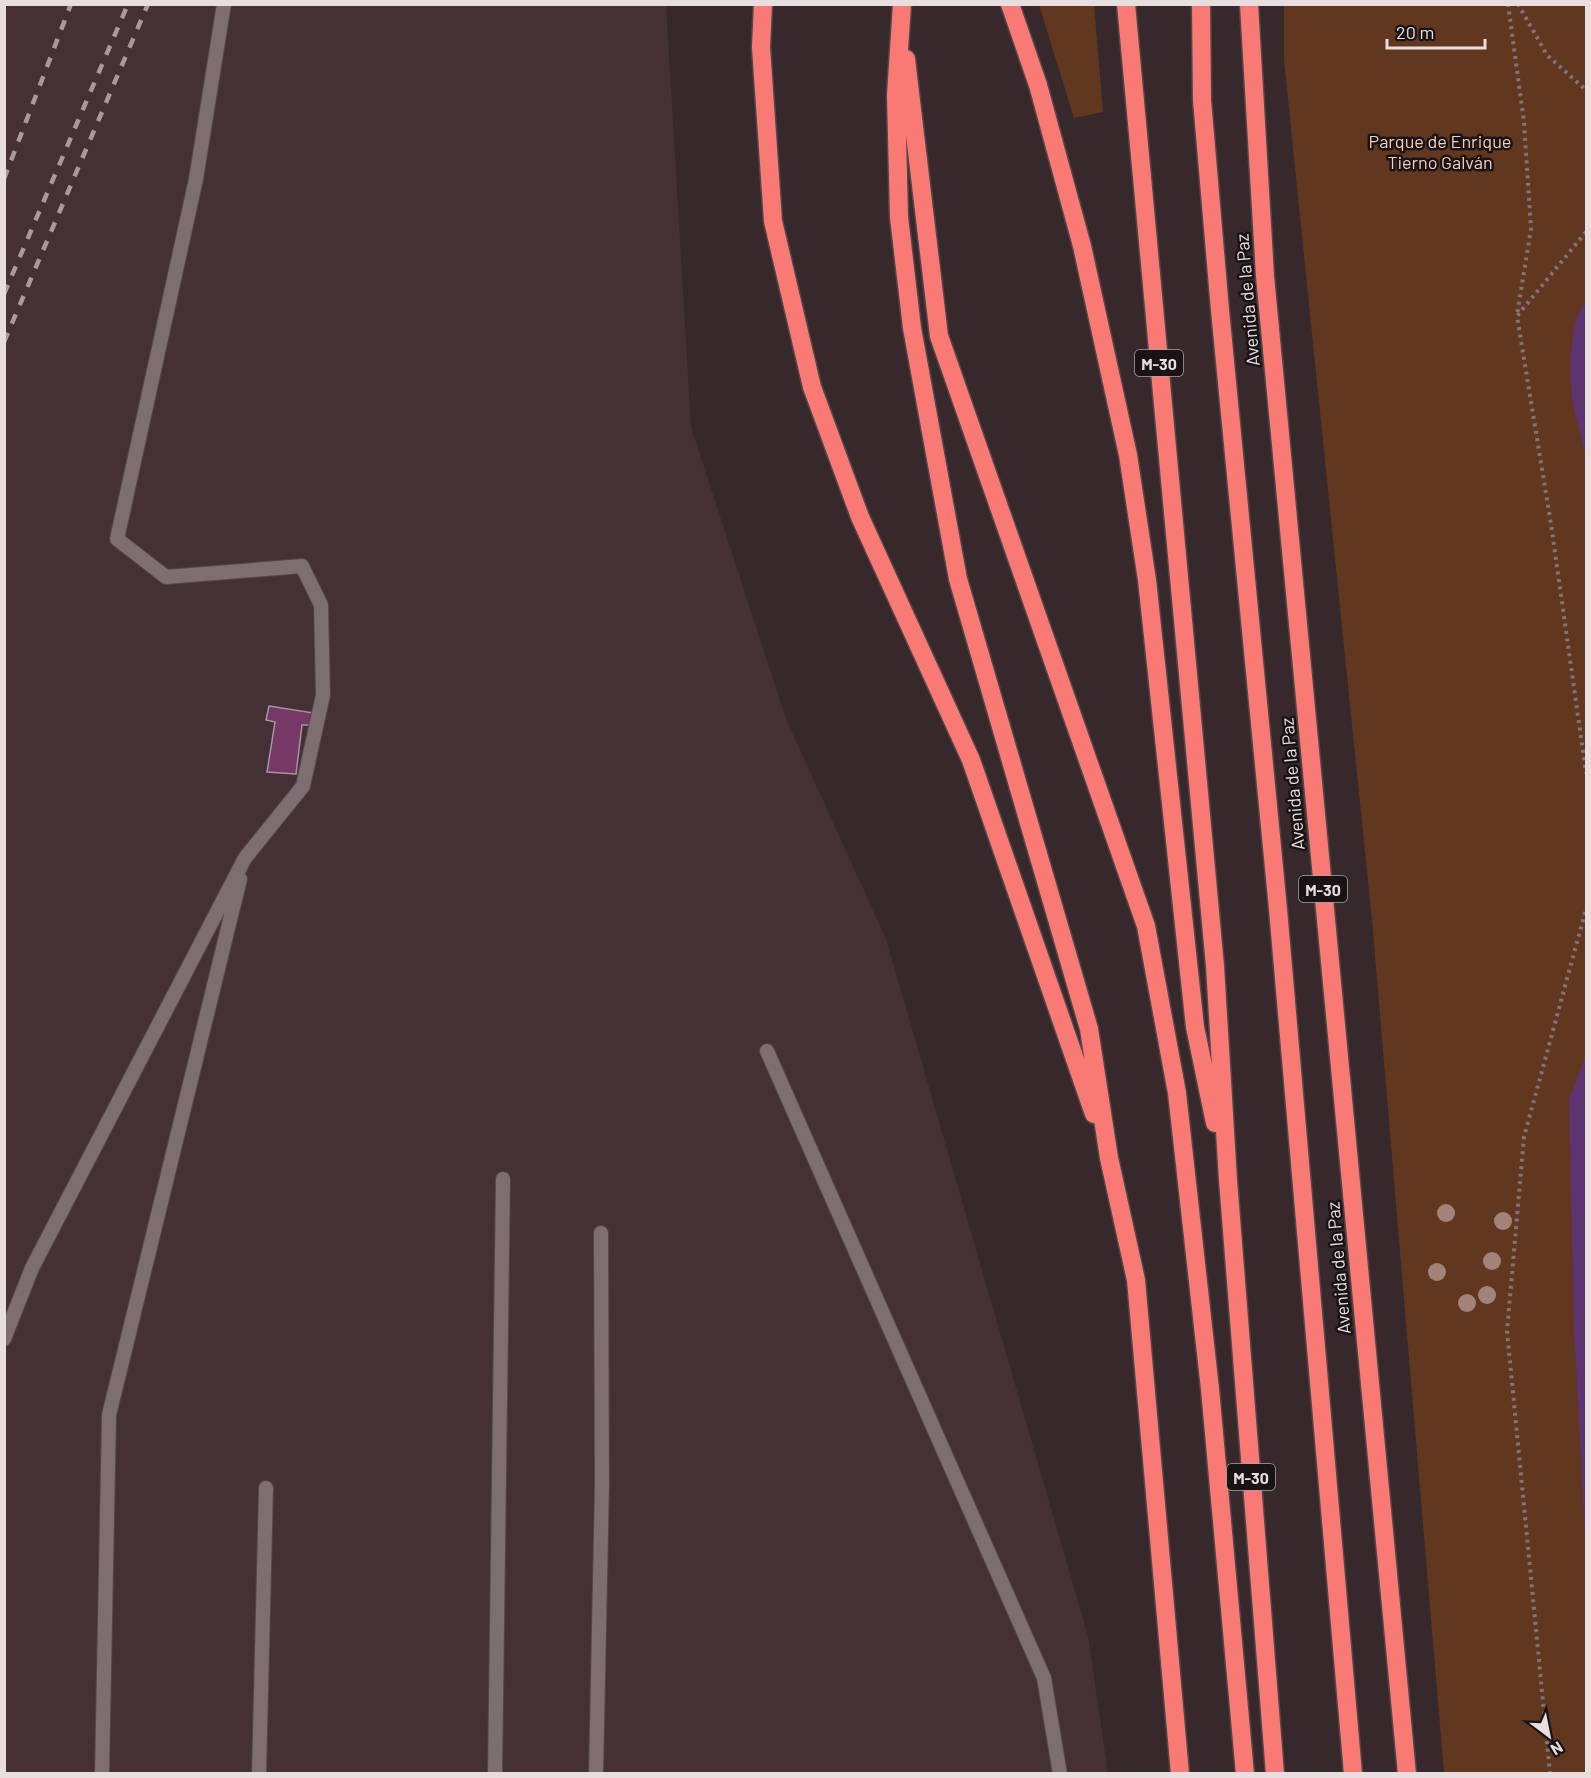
<svg xmlns="http://www.w3.org/2000/svg" width="1591" height="1778" viewBox="0 0 1591 1778" font-family="Barlow,sans-serif">
	<style>
		.built { fill: #453135 }
		.green { fill: #613720 }
		.water { fill: #5e3371 }
		.building { fill: #773767; stroke: #a4959f; stroke-width: 1.5 }
		.lines { fill: none; stroke-linecap: round; stroke-linejoin: round }
		.service-casing { stroke: #534649; stroke-width: 16 }
		.motorway-casing { stroke: #534649; stroke-width: 21 }
		.path { stroke: #817478; stroke-width: 4; stroke-dasharray: 3 4.5; stroke-linecap: butt }
		.service { stroke: #7e6d71; stroke-width: 14 }
		.motorway { stroke: #f97a74; stroke-width: 18 }
		.rail { stroke: #a69a9d; stroke-width: 4.5; stroke-dasharray: 10 10; stroke-linecap: butt }
		.tree { fill: #a18379 }
		.labels { text-anchor: middle; dominant-baseline: central; stroke-width: 5; stroke-linejoin: round; paint-order: stroke }
		.shield { fill: #1a1315; stroke: #aaa1a3; stroke-width: 1.5 }
		.shield-label { font-size: 16px; font-weight: bold; fill: #e8dee0 }
		.park-label { font-size: 18px; fill: #f7cdb8; stroke: #1a1315 }
		.street-label { font-size: 18px; fill: #e8dee0; stroke: #1a1315 }
	</style>
	<rect width="100%" height="100%" fill="#37282c"/>
	<!-- built -->
	<path class="built" d="M5 5H666L691 427 786 719 886 939 1088 1636 1108 1773 5 1774Z"/>
	<!-- green -->
	<path class="green" d="M1039 5H1094L1103 112 1074 118Z
		M1284 5H1586V1773H1444L1372 920 1284 60Z"/>
	<!-- water -->
	<path class="water" d="M1586 302V459C1582 437 1574 415 1572 394 1569 372 1570 316 1586 302Z
		M1586 1055V1556L1574 1328 1569 1099Z"/>
	<!-- building -->
	<path class="building" d="M269 706 314 713 312 725H302L296 774 267 772 275 722 266 720Z"/>
	<g class="lines">
		<defs>
			<path id="service" d="M767 1051 1044 1678 1060 1774
				M4 1339 32 1268 245 858 303 786 323 695 321 605 302 566 166 577 117 539 196 179 224 4
				M102 1774 109 1415 240 879
				M259 1774 266 1488
				M495 1774 503 1179
				M596 1774 602 1484 601 1233"/>
			<path id="motorway" d="M763 4 761 47 773 221 812 387 860 517 971 760 1094 1114
				M902 4 896 95 899 217 912 328 958 579 1089 1029 1109 1158 1136 1280 1180 1774
				M1010 4 1038 85 1082 246 1128 455 1147 580 1195 1027 1215 1123
				M1126 4 1215 966 1228 1180 1275 1774
				M1201 4 1202 100 1220 310 1278 909 1353 1774
				M1249 4 1265 276 1407 1774
				M906 59 939 336 1146 926 1177 1093 1210 1389 1245 1774"/>
		</defs>
		<!-- service casing -->
		<use href="#service" class="service-casing"/>
		<!-- motorway casing -->
		<use href="#motorway" class="motorway-casing"/>
		<!-- path -->
		<path class="path" d="M1508 4 1524 122 1531 229 1517 315
			M1518 4 1547 55 1586 90
			M1586 232 1517 316 1551 524 1586 773
			M1550 1774 1507 1331 1524 1137 1586 909"/>
		<!-- service -->
		<use href="#service" class="service"/>
		<!-- motorway -->
		<use href="#motorway" class="motorway"/>
		<!-- rail -->
		<path class="rail" d="M4 179 71 4
			M4 294 128 4
			M4 342 148 4"/>
	</g>
	<!-- trees -->
	<g class="tree">
		<circle cx="1446" cy="1213" r="9"/>
		<circle cx="1503" cy="1221" r="9"/>
		<circle cx="1492" cy="1261" r="9"/>
		<circle cx="1437" cy="1272" r="9"/>
		<circle cx="1487" cy="1295" r="9"/>
		<circle cx="1467" cy="1303" r="9"/>
	</g>
	<g class="labels">
		<!-- shield labels -->
		<g class="shield">
			<rect x="1135" y="350" width="48" height="26" rx="4.5"/>
			<rect x="1299" y="876" width="48" height="26" rx="4.5"/>
			<rect x="1227" y="1464" width="48" height="26" rx="4.5"/>
		</g>
		<g class="shield-label">
			<text x="1159" y="363">M-30</text>
			<text x="1323" y="889">M-30</text>
			<text x="1251" y="1477">M-30</text>
		</g>
		<!-- park labels -->
		<g class="park-label">
			<text x="1440" y="141">Parque de Enrique<tspan x="1440" dy="21">Tierno Galván</tspan></text>
		</g>
		<!-- street labels -->
		<g class="street-label">
			<text transform="translate(1247 300) rotate(-95)">Avenida de la Paz</text>
			<text transform="translate(1292 784) rotate(-95)">Avenida de la Paz</text>
			<text transform="translate(1338 1268) rotate(-95)">Avenida de la Paz</text>
		</g>
	</g>
	<!-- border -->
	<rect width="1591" height="1778" fill="none" stroke="#e8dee0" stroke-width="12"/>
	<!-- north arrow -->
	<g transform="translate(1549 1736) rotate(148)" stroke="#1a1315" stroke-width="4.5" paint-order="stroke">
	<path d="M0-4.5L10 22L0 15L-10 22Z" fill="#e8dee0"/>
	<text y="-9" font-size="16" font-weight="bold" text-anchor="middle" fill="#e8dee0">N</text>
	</g>
	<!-- scale -->
	<path d="M1387 39v9h98v-9" fill="none" stroke="#e8dee0" stroke-width="3"/>
	<text x="1396" y="39" font-size="18" fill="#e8dee0" stroke="#1a1315" stroke-width="4.5" paint-order="stroke">20 m</text>
</svg>
